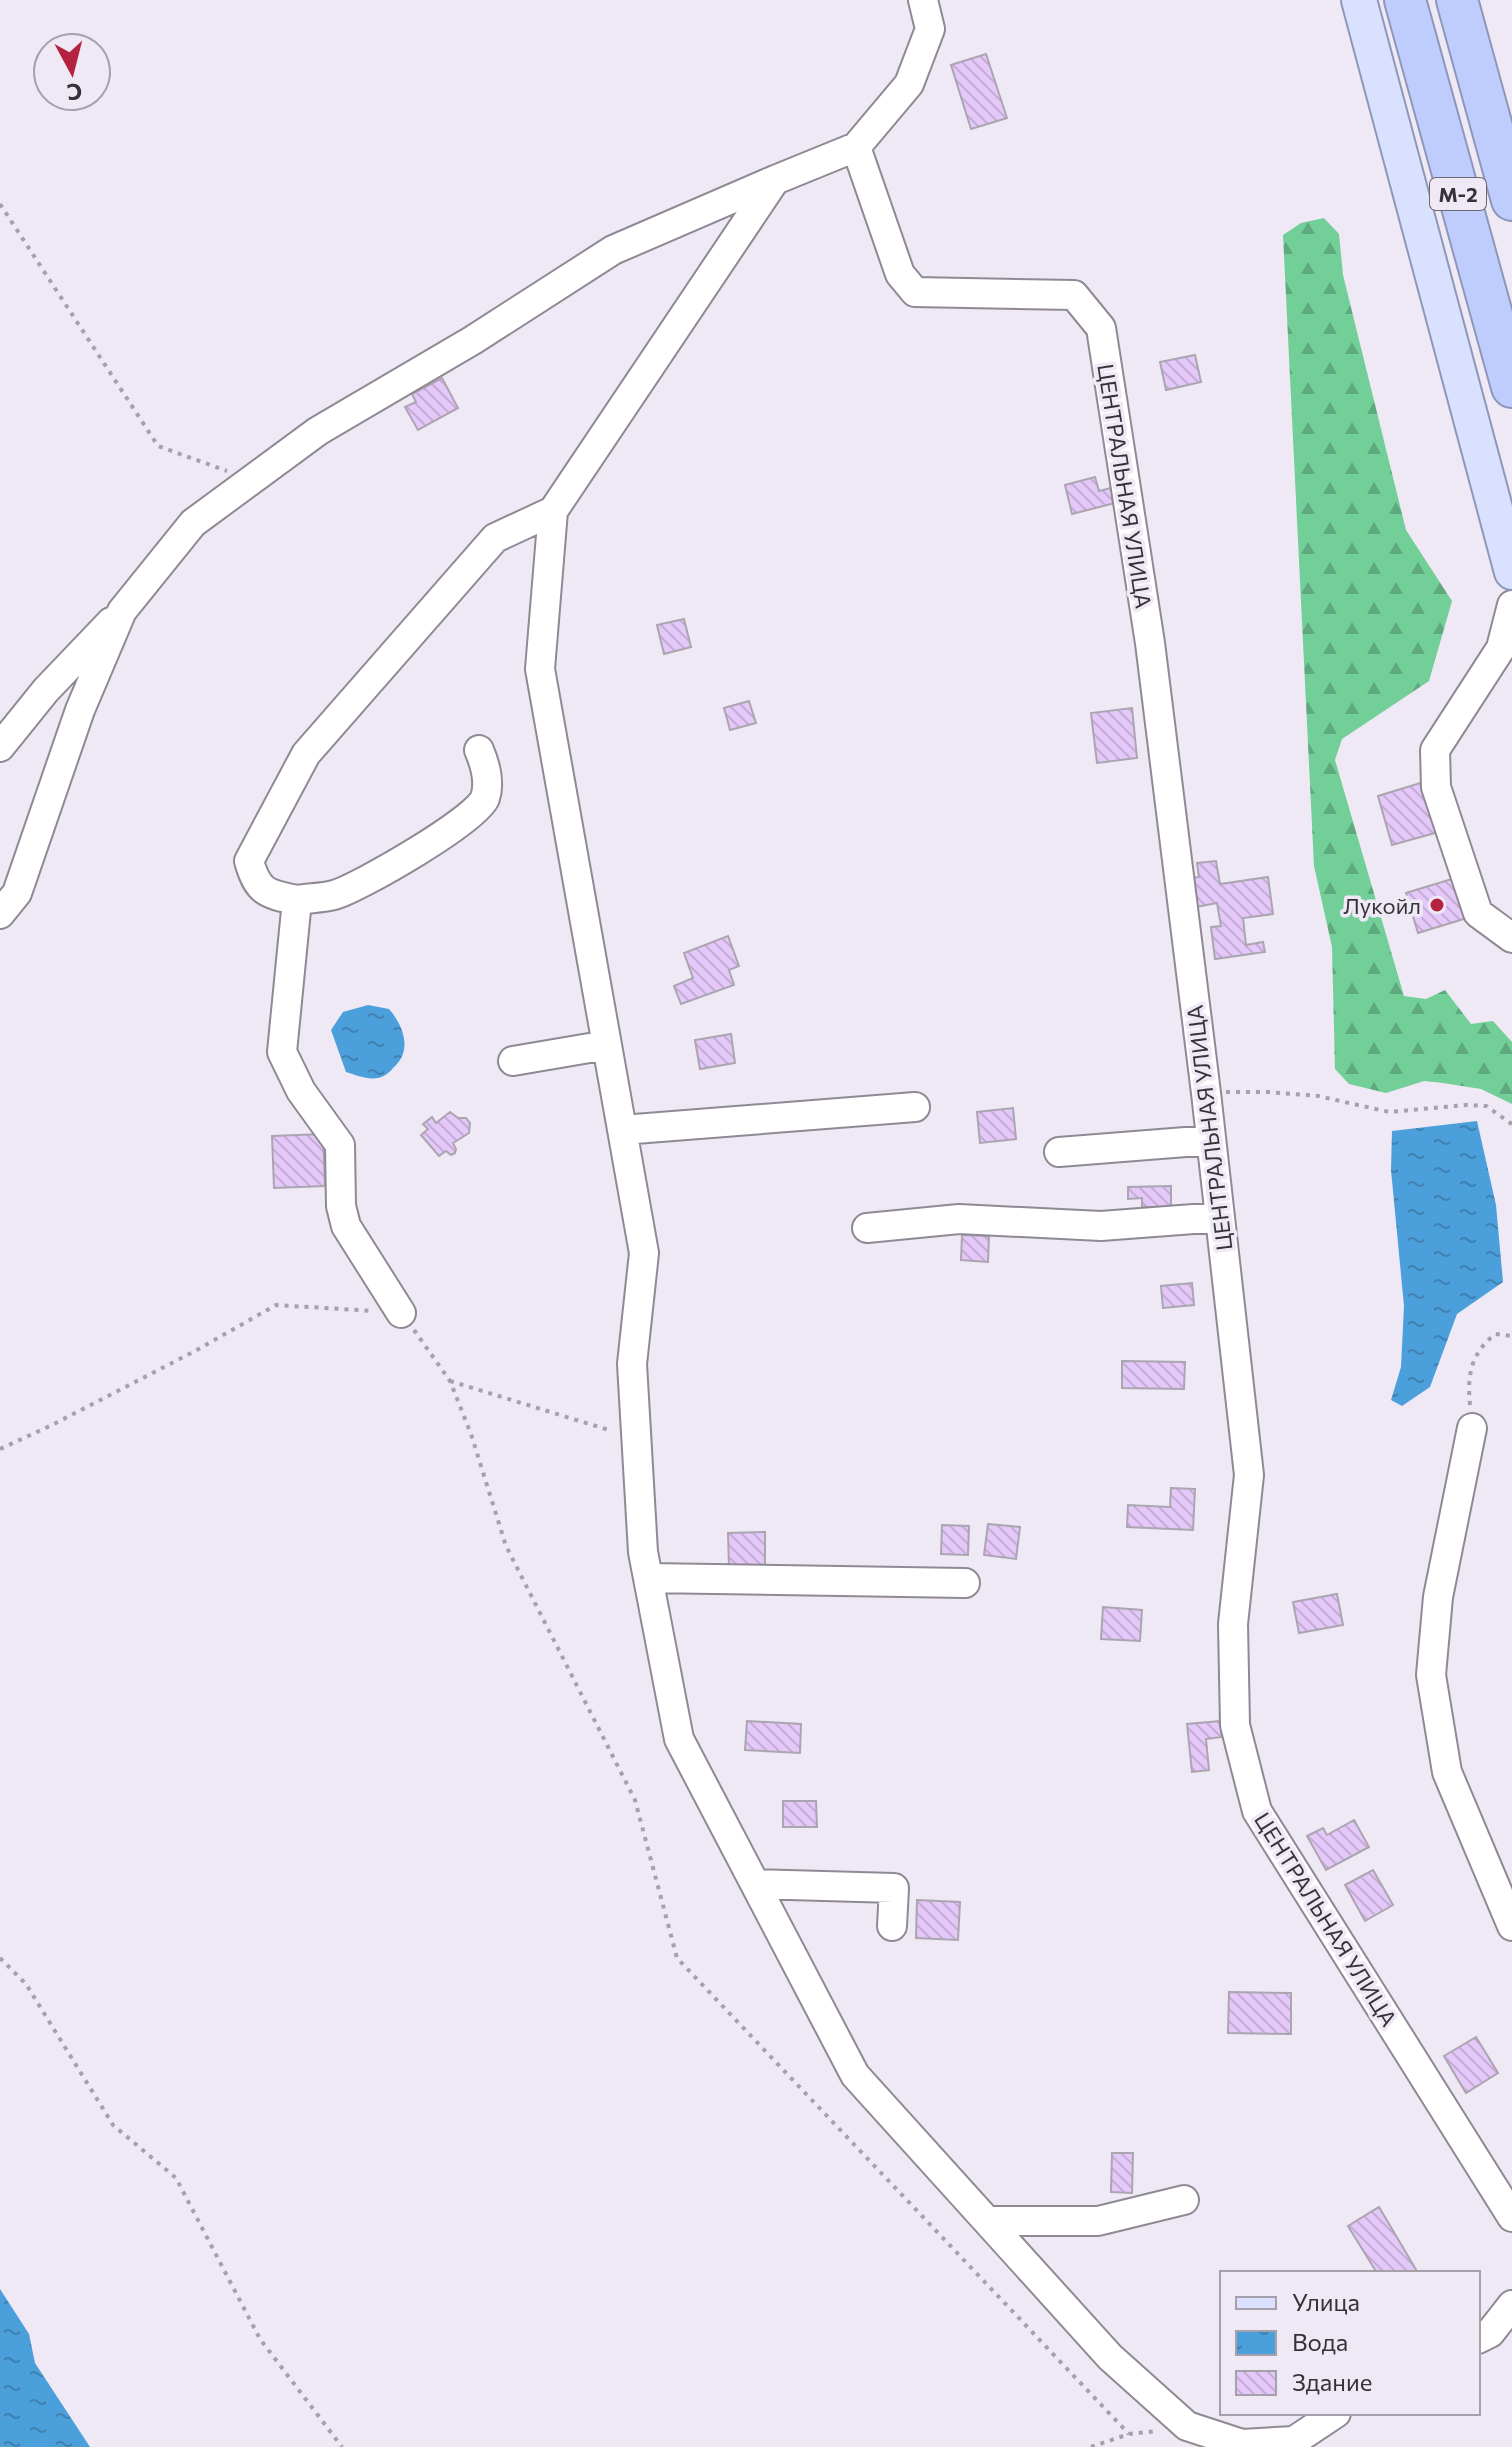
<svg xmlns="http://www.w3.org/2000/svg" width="1512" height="2447" viewBox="0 0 1512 2447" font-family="Commissioner,sans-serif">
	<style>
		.forest { fill: url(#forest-firs) }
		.water { fill: url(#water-ripples) }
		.building { fill: url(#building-back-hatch); stroke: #aba5b0; stroke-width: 2 }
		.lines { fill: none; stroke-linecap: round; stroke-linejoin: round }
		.minor-casing { stroke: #8f8994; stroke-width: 32 }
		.major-casing { stroke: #8f97b8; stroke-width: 38 }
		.highway-casing { stroke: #8f97b8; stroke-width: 44 }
		.path { stroke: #a5a0a9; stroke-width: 4; stroke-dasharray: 4 6; stroke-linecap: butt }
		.minor { stroke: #fff; stroke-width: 28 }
		.major { stroke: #d9e1fe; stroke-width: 34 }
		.highway { stroke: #bfcdfe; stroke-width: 40 }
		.poi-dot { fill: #b4223f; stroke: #efe8f5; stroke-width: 3 }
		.labels { text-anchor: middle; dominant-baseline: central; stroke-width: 7; stroke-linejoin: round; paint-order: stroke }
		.shield { fill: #efe8f5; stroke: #6d6970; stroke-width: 2 }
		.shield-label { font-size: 20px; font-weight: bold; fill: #353337 }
		.street-label { font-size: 22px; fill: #353337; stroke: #efe8f5 }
		.poi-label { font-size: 22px; fill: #353337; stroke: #efe8f5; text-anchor: end }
	</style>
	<defs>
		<pattern id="forest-firs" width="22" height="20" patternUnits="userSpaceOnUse" patternTransform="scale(2)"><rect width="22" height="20" fill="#72cf98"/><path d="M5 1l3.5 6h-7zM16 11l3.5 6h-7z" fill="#5ea97d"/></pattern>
		<pattern id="water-ripples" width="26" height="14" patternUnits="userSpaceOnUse" patternTransform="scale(2)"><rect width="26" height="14" fill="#4b9fdb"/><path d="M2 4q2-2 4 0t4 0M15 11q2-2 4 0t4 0" fill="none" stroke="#3f82b2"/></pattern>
		<pattern id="building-back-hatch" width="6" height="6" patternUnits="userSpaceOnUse" patternTransform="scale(2)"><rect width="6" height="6" fill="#e4c8f9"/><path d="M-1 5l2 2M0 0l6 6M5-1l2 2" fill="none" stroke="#c4acd6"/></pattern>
	</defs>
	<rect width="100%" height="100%" fill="#efe8f5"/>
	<!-- forest -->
	<path class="forest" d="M1324 218 1339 234 1343 275 1406 530 1452 601 1429 681 1342 739 1335 760 1404 996 1426 999 1445 990 1471 1024 1493 1021 1512 1042V1104L1481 1089 1443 1083 1424 1081 1386 1093 1349 1084 1335 1069 1332 947 1314 866 1283 235 1301 223Z"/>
	<!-- water -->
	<path class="water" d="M368 1005 389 1009C403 1025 413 1050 394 1067 390 1072 384 1077 378 1078 367 1080 356 1075 346 1072L331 1030 343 1012Z
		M1477 1121 1496 1205 1503 1282 1457 1314 1430 1387 1402 1406 1391 1400 1401 1367 1404 1306 1391 1170 1392 1131Z
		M0 2289 29 2334 35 2363 90 2447H0Z"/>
	<!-- building -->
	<path class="building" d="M986 54 1007 118 971 129 951 65Z
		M1195 355 1201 382 1166 390 1160 362Z
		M442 378 458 408 418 430 405 407 416 402 412 394Z
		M1095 477 1099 491 1111 488 1115 503 1072 514 1065 485Z
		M684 619 691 647 664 654 657 625Z
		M749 701 756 723 730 730 724 708Z
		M1132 708 1137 758 1097 763 1091 713Z
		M1427 781 1442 831 1392 845 1378 796Z
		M1216 861 1220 884 1268 877 1273 914 1243 918 1246 945 1263 942 1265 952 1215 959 1211 927 1221 926 1217 903 1196 907 1192 878 1199 877 1197 863Z
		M1455 878 1467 918 1418 933 1406 893Z
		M728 936 739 966 729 970 734 985 681 1004 674 986 693 978 684 953Z
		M731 1034 735 1063 700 1069 695 1040Z
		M1013 1108 1016 1139 980 1143 977 1112Z
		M450 1112 458 1118H466L470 1123 469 1133 453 1143 456 1149 455 1153 451 1155 446 1151 439 1156 421 1135 428 1129 423 1124 432 1117 436 1123Z
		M323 1134 325 1186 274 1188 272 1136Z
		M1171 1186V1210L1150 1211V1207H1142V1198L1128 1199V1187Z
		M962 1235 989 1236 988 1262 961 1260Z
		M1192 1283 1194 1305 1163 1308 1161 1286Z
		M1122 1361 1185 1362 1184 1389 1122 1388Z
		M1171 1488 1195 1489 1193 1530 1127 1527 1128 1505 1170 1507Z
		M988 1524 1020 1527 1016 1559 984 1555Z
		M942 1525 969 1526 968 1555 941 1554Z
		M765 1532V1567H729L728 1533Z
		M1337 1594 1343 1625 1299 1633 1293 1602Z
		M1103 1607 1142 1610 1140 1641 1101 1639Z
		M747 1721 801 1724 800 1753 745 1750Z
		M1220 1721 1222 1737 1206 1739 1209 1770 1192 1772 1187 1724Z
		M783 1801H816L817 1827H783Z
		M1354 1820 1369 1847 1326 1870 1307 1836 1323 1828 1327 1835Z
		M1373 1870 1393 1905 1365 1921 1345 1885Z
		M917 1900 960 1902 958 1940 916 1938Z
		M1229 1992 1291 1993V2034L1228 2033Z
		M1476 2037 1498 2073 1466 2093 1444 2056Z
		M1112 2153H1133L1132 2193 1111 2192Z
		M1379 2207 1418 2273H1377L1348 2226Z"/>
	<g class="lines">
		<defs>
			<path id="minor" d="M923 0 930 29 909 84 856 147 775 180 553 511 540 669 644 1253 632 1364 643 1552 679 1739 855 2075 1110 2357 1187 2426 1242 2444 1294 2441 1336 2413
				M856 147 900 274 915 292 1074 295 1101 328 1150 643 1206 1093 1249 1475 1233 1624 1235 1725 1257 1811 1512 2217
				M1512 605 1501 648 1435 750 1436 787 1478 913 1512 938
				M0 747 46 690 111 622
				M297 900C309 898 323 898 334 895 359 888 478 819 485 798 490 783 485 764 479 750
				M0 914 17 893 80 710 122 611 193 523 318 431 473 340 613 250 775 180
				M513 1061 607 1045
				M622 1130 915 1107
				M1059 1152 1211 1140
				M867 1228 959 1219 1101 1226 1220 1217
				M401 1313 346 1226 341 1206 340 1145 301 1091 282 1052 297 900C267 894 258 893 249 861L306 754 495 538 553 511
				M1472 1428 1438 1597 1431 1675 1447 1772 1512 1926
				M648 1578 965 1583
				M755 1884 894 1888 892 1926
				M987 2221H1098L1184 2200
				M1478 2339 1490 2333 1512 2305"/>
			<path id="major" d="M1359 0 1512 572"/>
			<path id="highway" d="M1405 0 1512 387
				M1457 0 1512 200"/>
		</defs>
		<!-- minor casing -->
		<use href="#minor" class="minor-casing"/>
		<!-- major casing -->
		<use href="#major" class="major-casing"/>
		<!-- highway casing -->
		<use href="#highway" class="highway-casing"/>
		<!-- path -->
		<path class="path" d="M0 204 158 446 227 471
			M1226 1092H1268L1318 1096 1389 1112 1466 1105 1486 1106 1512 1124
			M414 1330 450 1381 471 1434 506 1546 635 1800 677 1958 1129 2434
			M450 1381 612 1431
			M1470 1405C1467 1374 1471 1354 1495 1334L1512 1336
			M0 1449 52 1425 195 1351 276 1305 374 1311
			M0 1958 26 1984 113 2125 176 2178 260 2339 342 2447
			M1091 2447 1129 2434 1157 2431"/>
		<!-- minor -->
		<use href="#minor" class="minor"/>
		<!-- major -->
		<use href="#major" class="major"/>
		<!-- highway -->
		<use href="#highway" class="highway"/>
	</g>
	<!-- markers -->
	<circle class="poi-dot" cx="1437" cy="905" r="8"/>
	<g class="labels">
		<!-- shield labels -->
		<rect class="shield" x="1430" y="178" width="56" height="32" rx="6"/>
		<g class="shield-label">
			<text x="1458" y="194">М-2</text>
		</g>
		<!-- street labels -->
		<g class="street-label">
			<text transform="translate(1125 486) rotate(81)">ЦЕНТРАЛЬНАЯ УЛИЦА</text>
			<text transform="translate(1209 1128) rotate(-97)">ЦЕНТРАЛЬНАЯ УЛИЦА</text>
			<text transform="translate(1326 1919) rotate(58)">ЦЕНТРАЛЬНАЯ УЛИЦА</text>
		</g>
		<!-- poi labels -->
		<g class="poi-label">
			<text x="1421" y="905">Лукойл</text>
		</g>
	</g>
	<!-- legend -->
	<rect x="1220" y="2271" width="260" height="144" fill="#efe8f5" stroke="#a5a0a9" stroke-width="2"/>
	<rect x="1236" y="2297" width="40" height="12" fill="#d9e1fe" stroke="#a5a0a9" stroke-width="2"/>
	<text x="1292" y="2311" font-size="24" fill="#353337">Улица</text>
	<rect x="1236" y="2331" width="40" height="24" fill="url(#water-ripples)" stroke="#a5a0a9" stroke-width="2"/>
	<text x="1292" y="2351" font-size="24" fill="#353337">Вода</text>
	<rect x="1236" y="2371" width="40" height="24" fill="url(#building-back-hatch)" stroke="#a5a0a9" stroke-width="2"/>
	<text x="1292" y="2391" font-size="24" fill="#353337">Здание</text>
	<!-- north arrow -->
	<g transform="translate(72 72) rotate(173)"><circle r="38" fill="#efe8f5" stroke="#a5a0a9" stroke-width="2"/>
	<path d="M0-6L14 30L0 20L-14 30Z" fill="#b4223f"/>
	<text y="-12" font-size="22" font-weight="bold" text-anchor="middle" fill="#353337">С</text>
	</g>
</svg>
